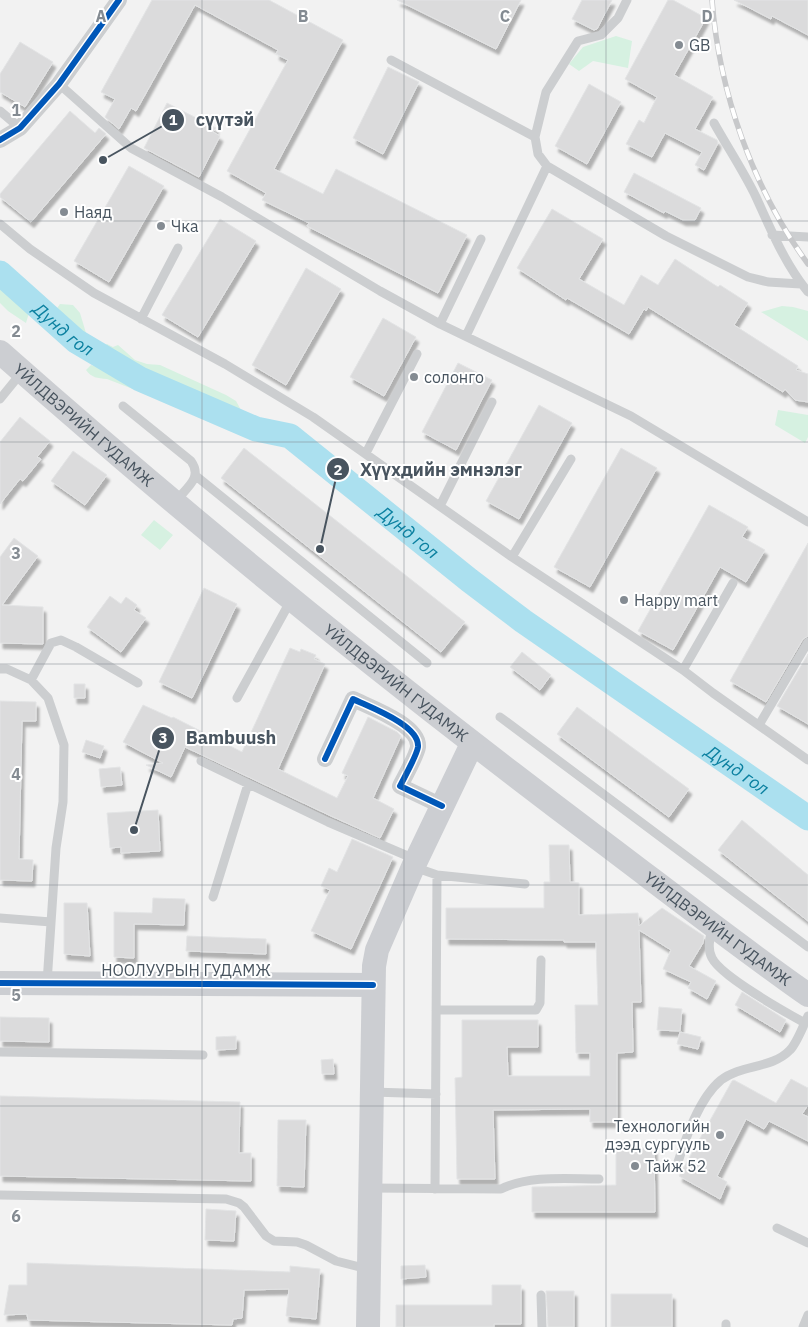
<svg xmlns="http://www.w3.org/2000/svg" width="808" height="1327" viewBox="0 0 808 1327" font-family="'IBM Plex Sans',sans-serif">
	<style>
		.green { fill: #d6f1e1 }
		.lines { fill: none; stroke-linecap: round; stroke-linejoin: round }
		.river { stroke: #abe0ef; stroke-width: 25 }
		.building { fill: #dbdbdc; stroke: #e3e4e5; filter: url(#shadow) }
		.lane { stroke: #ccced0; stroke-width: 9 }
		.street { stroke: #ccced0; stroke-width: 16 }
		.secondary { stroke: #ccced2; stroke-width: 24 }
		.rail-casing { stroke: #c7c8ca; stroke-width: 5.5 }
		.rail { stroke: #fff; stroke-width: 4; stroke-dasharray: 11; stroke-linecap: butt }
		.cycleway-casing { stroke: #fff; stroke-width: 9 }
		.cycleway { stroke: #0057b8; stroke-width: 6 }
		.grid { fill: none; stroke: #848b92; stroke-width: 1; stroke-opacity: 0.55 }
		.poi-dot { fill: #848b92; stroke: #fff; stroke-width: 2 }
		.labels { text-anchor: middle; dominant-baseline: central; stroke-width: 4; stroke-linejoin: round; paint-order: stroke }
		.poi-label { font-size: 16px; fill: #48545f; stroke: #fff; text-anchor: start }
		.street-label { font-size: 16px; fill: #48545f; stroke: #fff }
		.water-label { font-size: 18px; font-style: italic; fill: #0b80a0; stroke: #fff }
		.grid-label { font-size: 16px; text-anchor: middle; font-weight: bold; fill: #848b92; stroke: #fff; stroke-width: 4; stroke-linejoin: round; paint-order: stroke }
		.leader { fill: none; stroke: #48545f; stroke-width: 2 }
		.callout-dot { fill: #48545f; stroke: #fff; stroke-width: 2 }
		.mark-label { font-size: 15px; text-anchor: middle; font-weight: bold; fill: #fff }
		.callout-label { font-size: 18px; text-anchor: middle; font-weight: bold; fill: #48545f; stroke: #fff; stroke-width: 4; stroke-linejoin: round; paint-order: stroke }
	</style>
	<defs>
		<filter id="shadow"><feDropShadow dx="3" dy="5.5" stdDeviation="1" flood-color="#0004"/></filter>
	</defs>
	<rect width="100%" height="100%" fill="#f2f2f2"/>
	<!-- green -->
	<path class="green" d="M616 36 632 41 628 68 593 61 579 71 569 64 583 47Z
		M0 280 15 291 31 306 26 323 8 311 0 303Z
		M60 304 73 305 80 313 86 333 84 337C73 332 59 323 55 311Z
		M782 306 793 307 808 311V341L761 312Z
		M107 344 113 347 118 345 135 360 147 364 160 365 226 395 236 401 241 410 236 415 203 399 190 396 163 384 103 354 99 349Z
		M91 365 132 379 219 418 192 412 107 379C97 378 92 378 86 370Z
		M778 410 808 415V437L805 443 775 425Z
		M154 520 173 535 160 550 141 535Z"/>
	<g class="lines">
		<!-- river -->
		<path class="river" id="s1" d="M0 273 76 341 140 379 256 429 290 436 469 580 523 621 808 818"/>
	</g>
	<!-- building -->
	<path class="building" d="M152 0H269L343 40 274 169 323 194 336 169 467 235 438 293 307 226 309 223 262 200 266 193 227 171 288 60 276 54 278 50 195 5 136 111 131 108 119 129 105 117 115 99 101 92Z
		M397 0H521L496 49Z
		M582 0H612L597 29 594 30 572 19Z
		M668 0H673L706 18 674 75 713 97 695 129 717 140 718 143 704 170 695 165 702 152 665 133 652 157 626 144 639 120 644 123 657 97 625 79Z
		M734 0H808V35L772 16 771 19Z
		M20 42 53 62 25 107 0 92V74Z
		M388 67 419 82 383 154 353 138Z
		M589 84 621 102 587 164 555 146Z
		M167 103 216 128 213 132 220 136 199 177 144 148Z
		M70 111 95 133 99 128 106 134 31 222 0 197V194Z
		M129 166 164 186 109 282 74 261Z
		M634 173 701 208 695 220H683L665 211 664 213 624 192Z
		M552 209 603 239 579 279 624 305 641 275 658 285 675 259 718 287 720 285 748 303 734 325 798 366 796 370 808 374V402L795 400 785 389 783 392 648 307 646 311 644 309 629 334 567 298 566 300 517 268Z
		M220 219 256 241 198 337 162 315Z
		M306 268 341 289 286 385 252 365Z
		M383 318 416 337 384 396 350 377Z
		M458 363 492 380 456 450 422 432Z
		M539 405 572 423 519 519 486 501Z
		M20 417 50 441 37 457 41 459 23 481 20 479 0 504V442Z
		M244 448 465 622 441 652 221 478Z
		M621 448 657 468 590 587 554 567Z
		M73 451 107 475 85 505 51 481Z
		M709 505 748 527 742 537 765 550 746 582 720 567 673 650 638 631Z
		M14 538 38 556 2 605 43 607V644L0 643V557Z
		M808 543V636L803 639 766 702 730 681Z
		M204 588 237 604 192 698 159 682Z
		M110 596 121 604 126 597 137 605 134 610 146 618 121 652 87 627Z
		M290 648 300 652 301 649 316 655 314 659 325 664 278 769 337 798 348 776 342 773 368 717 397 732 401 736 373 798 394 809 380 838 331 816 185 747 171 777 146 765 163 763 123 742 143 705 172 718 173 717 242 752Z
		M522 652 551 675 540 690 510 667Z
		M808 654V724L777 706Z
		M74 684H85V698H74Z
		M0 701 36 702V721H22L19 859 33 860 32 881 0 880Z
		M577 707 689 789 669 817 557 734Z
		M86 740 104 746 100 758 82 752Z
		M120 767 122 785 101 787 99 769Z
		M158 810 160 851 121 853V847L110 848 107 813Z
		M742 820 808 875V921L718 850Z
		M352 839 393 857 351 949 311 931 330 890 321 886 329 868 337 872Z
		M549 845H569L570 882 579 883V915L638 913 639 926 662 908 704 936 703 943 689 966 716 981 707 999 688 988 691 982 663 969 671 950 639 930 641 1002H632L633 1052 617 1053V1122H590V1109L493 1110 495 1179H457L455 1078 462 1077V1020H538V1047H507L508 1076H590V1053H576L575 1005H598L596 942H564V940L446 939V908H544V882H550Z
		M153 898 185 899 184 925 134 924V958L114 957V912L152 913Z
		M64 903H87L90 956 64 954Z
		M187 936 266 939V954L186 951Z
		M742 992 786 1020 780 1032 735 1005Z
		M659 1007 682 1009 680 1031 657 1030Z
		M0 1017 49 1018V1042L0 1041Z
		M680 1032 701 1037 698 1049 677 1044Z
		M236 1036V1049L216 1050V1037Z
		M333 1059 334 1074H322L321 1060Z
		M791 1079 808 1088V1105L802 1114 808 1117V1141L769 1121 764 1129 746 1119 717 1176 727 1182 720 1199 679 1176 732 1081 734 1080 776 1103Z
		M0 1096 240 1102 239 1153H251V1181L0 1176Z
		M278 1120H306L304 1187 277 1186Z
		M616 1148H654L655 1212H532V1187L616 1185Z
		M206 1209 236 1211 234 1241 205 1240Z
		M27 1263 290 1272V1266L320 1269 316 1319 286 1316 289 1289 244 1290 242 1318 233 1319 232 1325 28 1320 27 1314 4 1315 9 1285H27Z
		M425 1265 426 1277 401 1279V1266Z
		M492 1285H521V1324H494V1327H396V1305H492Z
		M574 1291V1327H548L546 1291Z
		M611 1294H672V1327H611Z"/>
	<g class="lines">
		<!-- lane -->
		<path class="lane" d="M627 0 618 18 601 35 578 41 546 92 535 137 538 154 547 166 666 236 748 277 768 282 801 284
			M391 60 535 137
			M59 84 131 148 222 197 380 291 440 324 481 239
			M0 111 20 128
			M714 123C728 148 744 172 756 197 771 230 785 264 808 292
			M0 224 30 249 94 293 225 364 313 417 512 557 683 670 713 693 808 760
			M772 235 808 237
			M141 319 178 248
			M440 324 631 416 808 522
			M466 336 547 166
			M0 399 22 372
			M123 406 191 461C203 478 187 487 175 502
			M366 453 417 354
			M196 476 427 663
			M440 506 492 402
			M512 557 571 459
			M0 669H7L31 680 48 698 64 745 63 802 56 848 47 983
			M683 670 733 583
			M31 680 51 643 61 640 76 647 138 683
			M237 698 291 600
			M500 717 808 947
			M759 725 808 642
			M201 761 328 822 417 860
			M414 867 437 875 525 884
			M213 897 248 784
			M0 918 51 922
			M712 928C710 937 707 949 712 958 721 976 785 1012 805 1023
			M436 1010H536L540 1003 541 960
			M0 1052 203 1055
			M372 1092 436 1094
			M676 1168C685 1141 698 1099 721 1080 742 1064 772 1069 790 1050 797 1043 803 1026 808 1016
			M370 1188 501 1189C530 1175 567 1179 599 1179
			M435 1189 437 875
			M0 1195 226 1199 239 1203 244 1207 266 1236 274 1241 297 1242 306 1245 336 1261 368 1269
			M777 1228 808 1243
			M541 1295 542 1327
			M726 1327V1324
			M803 1327 808 1315"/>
		<!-- street -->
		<path class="street" d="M0 140 20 128 59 84 119 0
			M325 759 353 699C369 707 420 725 418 747 417 755 404 778 400 786L442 806"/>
		<!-- secondary -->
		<g class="secondary">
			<path id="s2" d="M0 352C193 523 394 685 600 840 669 892 737 945 808 995"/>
			<path d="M0 983 373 985"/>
			<path d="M368 1327 374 966 377 950 413 867 472 744"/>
		</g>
		<defs>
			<path id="rail" d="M712 0C719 92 753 189 808 264"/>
		</defs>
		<!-- rail casing -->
		<use href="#rail" class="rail-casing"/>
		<!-- rail -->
		<use href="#rail" class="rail"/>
		<defs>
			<path id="cycleway" d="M0 140 20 128 59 84 119 0
				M325 759 353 699C369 707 420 725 418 747 417 755 404 778 400 786L442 806
				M0 983 373 985"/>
		</defs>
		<!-- cycleway casing -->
		<use href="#cycleway" class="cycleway-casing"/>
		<!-- cycleway -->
		<use href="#cycleway" class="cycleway"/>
	</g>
	<!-- grid -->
	<path class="grid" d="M202 0V1327M404 0V1327M606 0V1327M0 221H808M0 442H808M0 664H808M0 885H808M0 1106H808"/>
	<!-- markers -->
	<g class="poi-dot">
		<circle cx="679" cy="45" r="5"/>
		<circle cx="64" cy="212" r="5"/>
		<circle cx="161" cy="226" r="5"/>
		<circle cx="414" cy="377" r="5"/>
		<circle cx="624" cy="600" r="5"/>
		<circle cx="720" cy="1135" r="5"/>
		<circle cx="635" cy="1166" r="5"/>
	</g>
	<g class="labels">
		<!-- poi labels -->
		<g class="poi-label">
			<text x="689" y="45">GB</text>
			<text x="74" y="212">Наяд</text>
			<text x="171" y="226">Чка</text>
			<text x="424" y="377">солонго</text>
			<text x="634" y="600">Happy mart</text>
			<text x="710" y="1126" text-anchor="end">Технологийн<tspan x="710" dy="18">дээд сургууль</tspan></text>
			<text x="645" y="1166">Тайж 52</text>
		</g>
		<!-- street labels -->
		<g class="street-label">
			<text stroke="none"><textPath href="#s2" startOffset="111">YЙЛДВЭРИЙН ГУДАМЖ</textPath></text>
			<text stroke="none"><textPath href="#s2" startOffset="516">YЙЛДВЭРИЙН ГУДАМЖ</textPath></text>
			<text stroke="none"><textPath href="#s2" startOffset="921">YЙЛДВЭРИЙН ГУДАМЖ</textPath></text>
			<text x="186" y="970">НООЛУУРЫН ГУДАМЖ</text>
		</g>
		<!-- water labels -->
		<g class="water-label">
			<text stroke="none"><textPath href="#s1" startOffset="85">Дунд гол</textPath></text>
			<text stroke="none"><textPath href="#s1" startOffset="490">Дунд гол</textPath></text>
			<text stroke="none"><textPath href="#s1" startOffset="896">Дунд гол</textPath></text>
		</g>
	</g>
	<g class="grid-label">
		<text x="101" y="22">A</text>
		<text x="303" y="22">B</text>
		<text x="505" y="22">C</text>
		<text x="707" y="22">D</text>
		<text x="16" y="116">1</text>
		<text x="16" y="337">2</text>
		<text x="16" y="559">3</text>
		<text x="16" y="780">4</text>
		<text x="16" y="1001">5</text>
		<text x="16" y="1222">6</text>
	</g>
	<!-- callouts -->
	<path class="leader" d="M103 160L173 120M320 549L338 469M134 830L163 738"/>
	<g class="callout-dot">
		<circle cx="103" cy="160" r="5"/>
		<circle cx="320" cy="549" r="5"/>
		<circle cx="134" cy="830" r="5"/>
		<circle cx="173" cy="120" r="12"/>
		<circle cx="338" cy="469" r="12"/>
		<circle cx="163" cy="738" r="12"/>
	</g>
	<g class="mark-label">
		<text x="173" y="125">1</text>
		<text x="338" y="475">2</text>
		<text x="163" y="743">3</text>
	</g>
	<g class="callout-label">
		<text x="225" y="126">сүүтэй</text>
		<text x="441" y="476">Хүүхдийн эмнэлэг</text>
		<text x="231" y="744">Bambuush</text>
	</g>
</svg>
